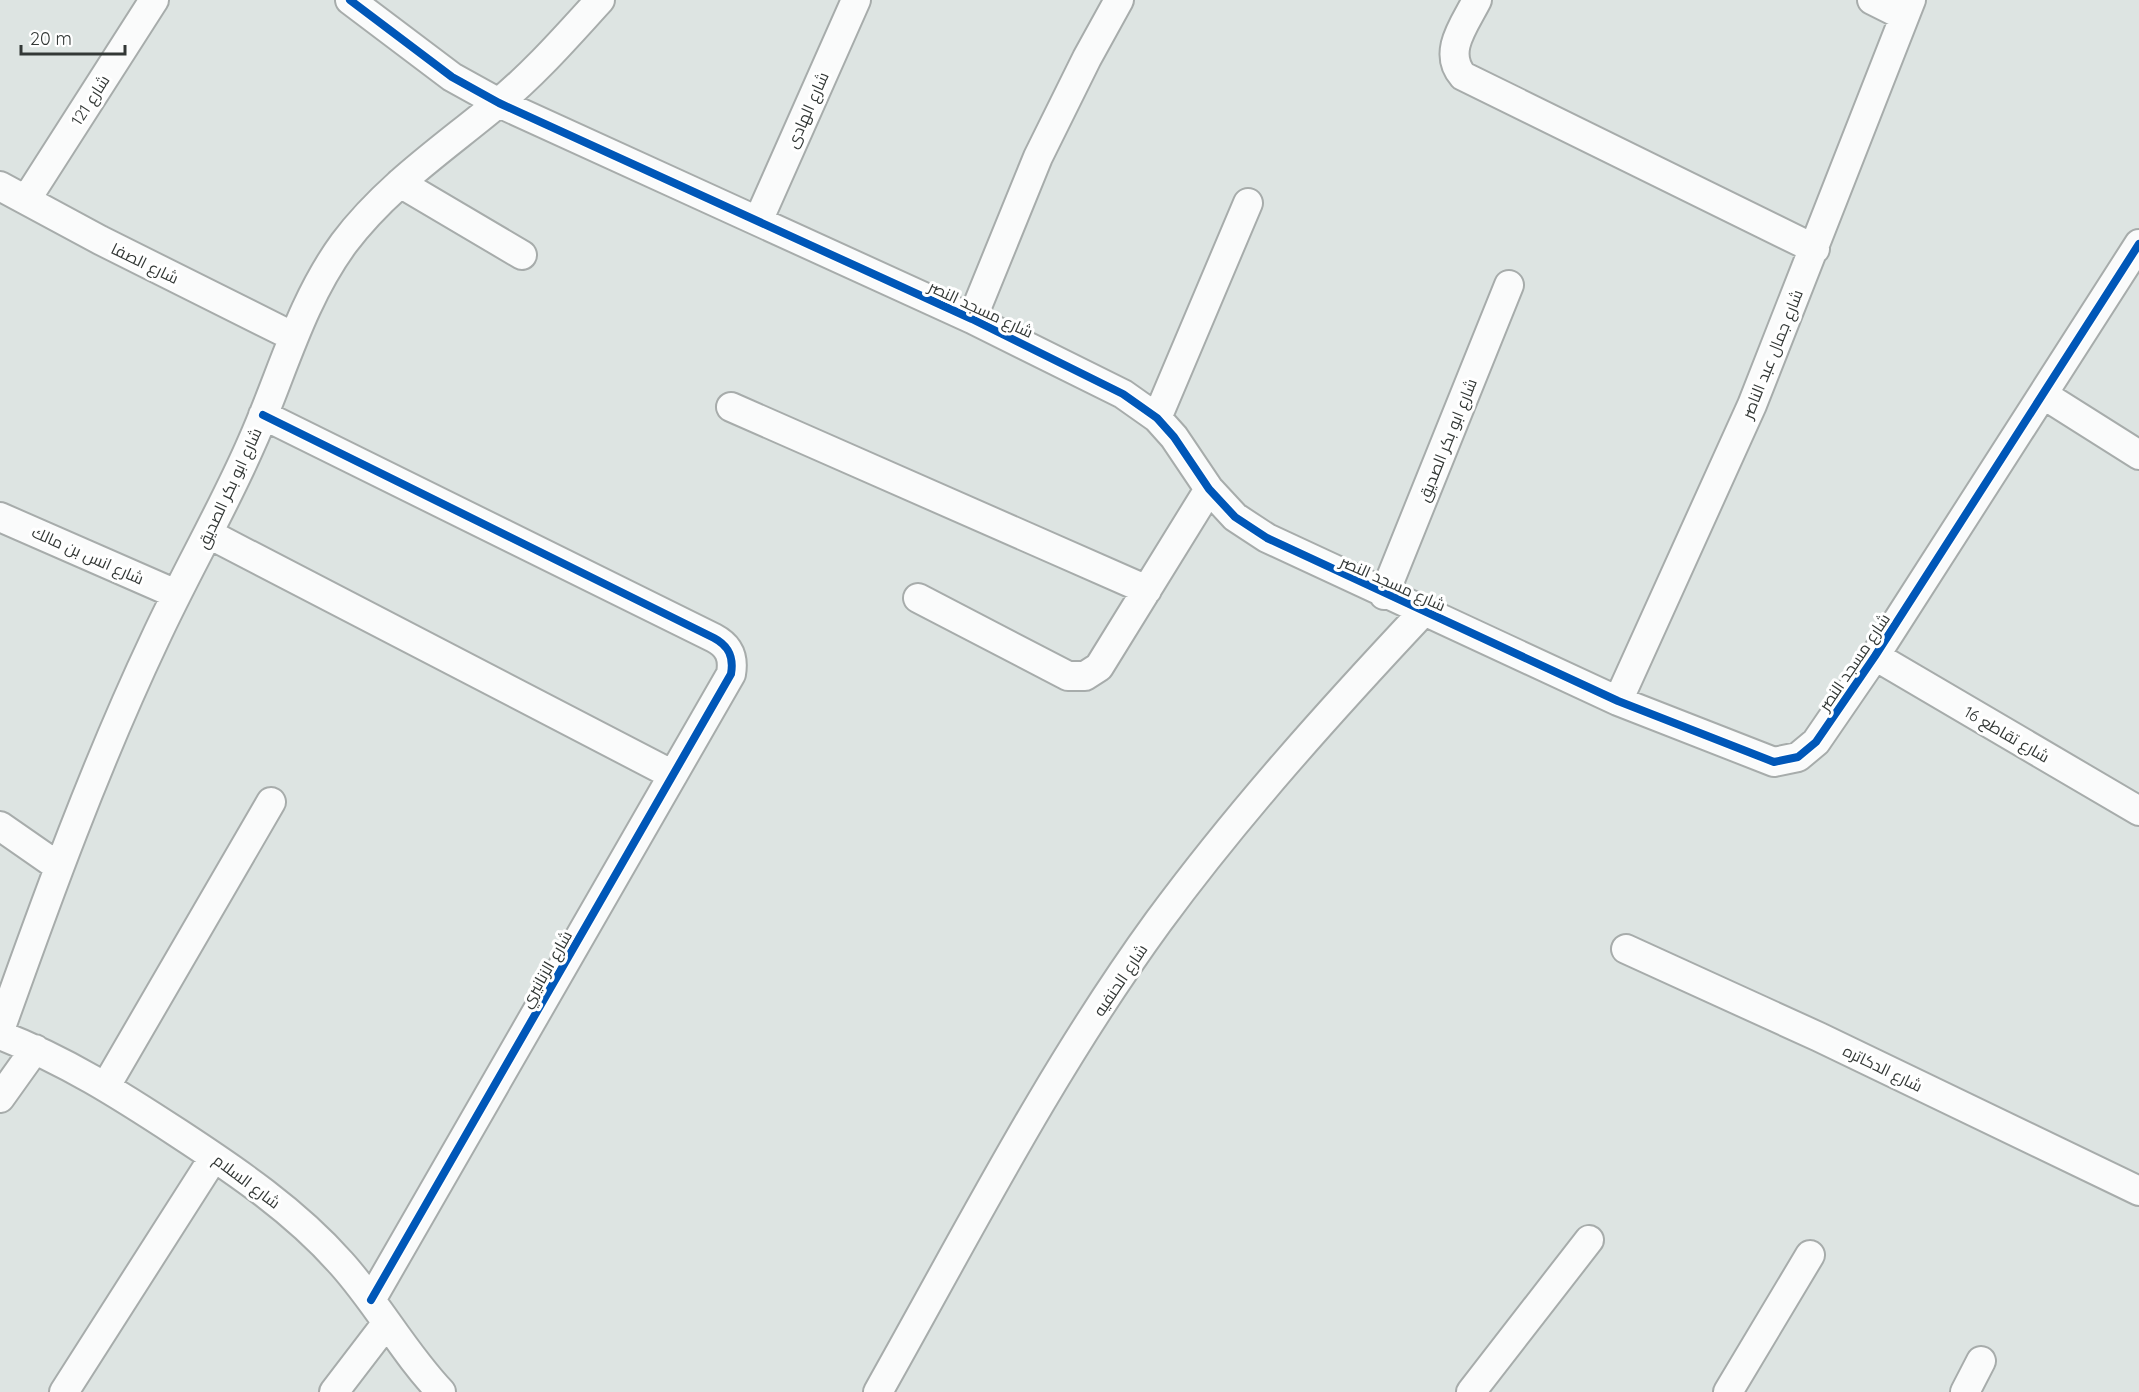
<svg xmlns="http://www.w3.org/2000/svg" width="2139" height="1392" viewBox="0 0 2139 1392" font-family="Quicksand,Cairo,sans-serif">
	<style>
		.lines { fill: none; stroke-linecap: round; stroke-linejoin: round }
		.street-casing { stroke: #a7acab; stroke-width: 32 }
		.street { stroke: #fafbfb; stroke-width: 28 }
		.cycleway-casing { stroke: #fff; stroke-width: 11 }
		.cycleway { stroke: #0057b8; stroke-width: 8 }
		.labels { text-anchor: middle; dominant-baseline: central; stroke-width: 6; stroke-linejoin: round; paint-order: stroke }
		.street-label { font-size: 16px; fill: #333836; stroke: #fff }
	</style>
	<rect width="100%" height="100%" fill="#dde4e2"/>
	<g class="lines">
		<defs>
			<path id="street" d="M350 0 452 77 499 103 972 319 1123 394 1157 418 1174 437 1209 489 1235 517 1267 538 1618 701 1774 762 1798 757 1816 742 1875 656 2139 244
				M1477 0C1465 24 1442 52 1463 76L1815 249
				M1872 0 1904 16
				M400 183 522 255
				M0 186 100 240 292 336
				M26 200 154 0
				M758 221 856 0
				M972 319 1038 157 1087 58 1119 0
				M2044 395 2139 455
				M731 407 1147 590
				M263 415 714 638C729 646 734 657 731 674L371 1300
				M1157 418 1248 203
				M0 517 176 594
				M209 534 673 775
				M1384 595 1509 285
				M918 598 1068 676H1085L1099 667 1209 489
				M1875 656 2139 811
				M1618 701 1752 405 1911 0
				M0 826 59 867
				M1626 949 1819 1037 2139 1191
				M0 1030C47 898 95 766 155 639 186 572 223 509 252 442 282 375 300 303 344 243 386 187 444 148 497 104 535 73 567 36 600 0
				M0 1035C65 1060 120 1095 178 1133 236 1171 295 1211 341 1263 378 1304 403 1352 441 1392
				M106 1086 271 802
				M0 1098 35 1049
				M64 1392 214 1157
				M334 1392 386 1324
				M878 1392C967 1234 1051 1069 1158 922 1239 812 1330 711 1423 612
				M1471 1392 1589 1240
				M1728 1392 1810 1255
				M1965 1392 1981 1361"/>
		</defs>
		<!-- street casing -->
		<use href="#street" class="street-casing"/>
		<!-- street -->
		<use href="#street" class="street"/>
		<defs>
			<path id="cycleway" d="M350 0 452 77 499 103 972 319 1123 394 1157 418 1174 437 1209 489 1235 517 1267 538 1618 701 1774 762 1798 757 1816 742 1875 656 2139 244
				M263 415 714 638C729 646 734 657 731 674L371 1300"/>
		</defs>
		<!-- cycleway casing -->
		<use href="#cycleway" class="cycleway-casing"/>
		<!-- cycleway -->
		<use href="#cycleway" class="cycleway"/>
	</g>
	<g class="labels">
		<!-- street labels -->
		<g class="street-label">
			<text transform="translate(90 100) rotate(-57)">شارع 121</text>
			<text transform="translate(807 110) rotate(-66)">شارع الهادى</text>
			<text transform="translate(145 263) rotate(26)">شارع الصفا</text>
			<text transform="translate(981 309) rotate(25)">شارع مسجد النصر</text>
			<text transform="translate(1772 354) rotate(-68)">شارع جمال عبد الناصر</text>
			<text transform="translate(1447 440) rotate(-68)">شارع ابو بكر الصديق</text>
			<text transform="translate(229 488) rotate(-65)">شارع ابو بكر الصديق</text>
			<text transform="translate(88 555) rotate(24)">شارع انس بن مالك</text>
			<text transform="translate(1393 583) rotate(24)">شارع مسجد النصر</text>
			<text transform="translate(1854 662) rotate(-56)">شارع مسجد النصر</text>
			<text transform="translate(2007 734) rotate(30)">شارع تقاطع 16</text>
			<text transform="translate(546 969) rotate(-60)">شارع الزنانيري</text>
			<text transform="translate(1120 980) rotate(-56)">شارع الحنفيه</text>
			<text transform="translate(1883 1068) rotate(26)">شارع الدكاتره</text>
			<text transform="translate(247 1181) rotate(37)">شارع السلام</text>
		</g>
	</g>
	<!-- scale -->
	<path d="M21 45v9h104v-9" fill="none" stroke="#333836" stroke-width="3"/>
	<text x="30" y="45" font-size="18" fill="#333836" stroke="#ffffff" stroke-width="4.5" paint-order="stroke">20 m</text>
</svg>
